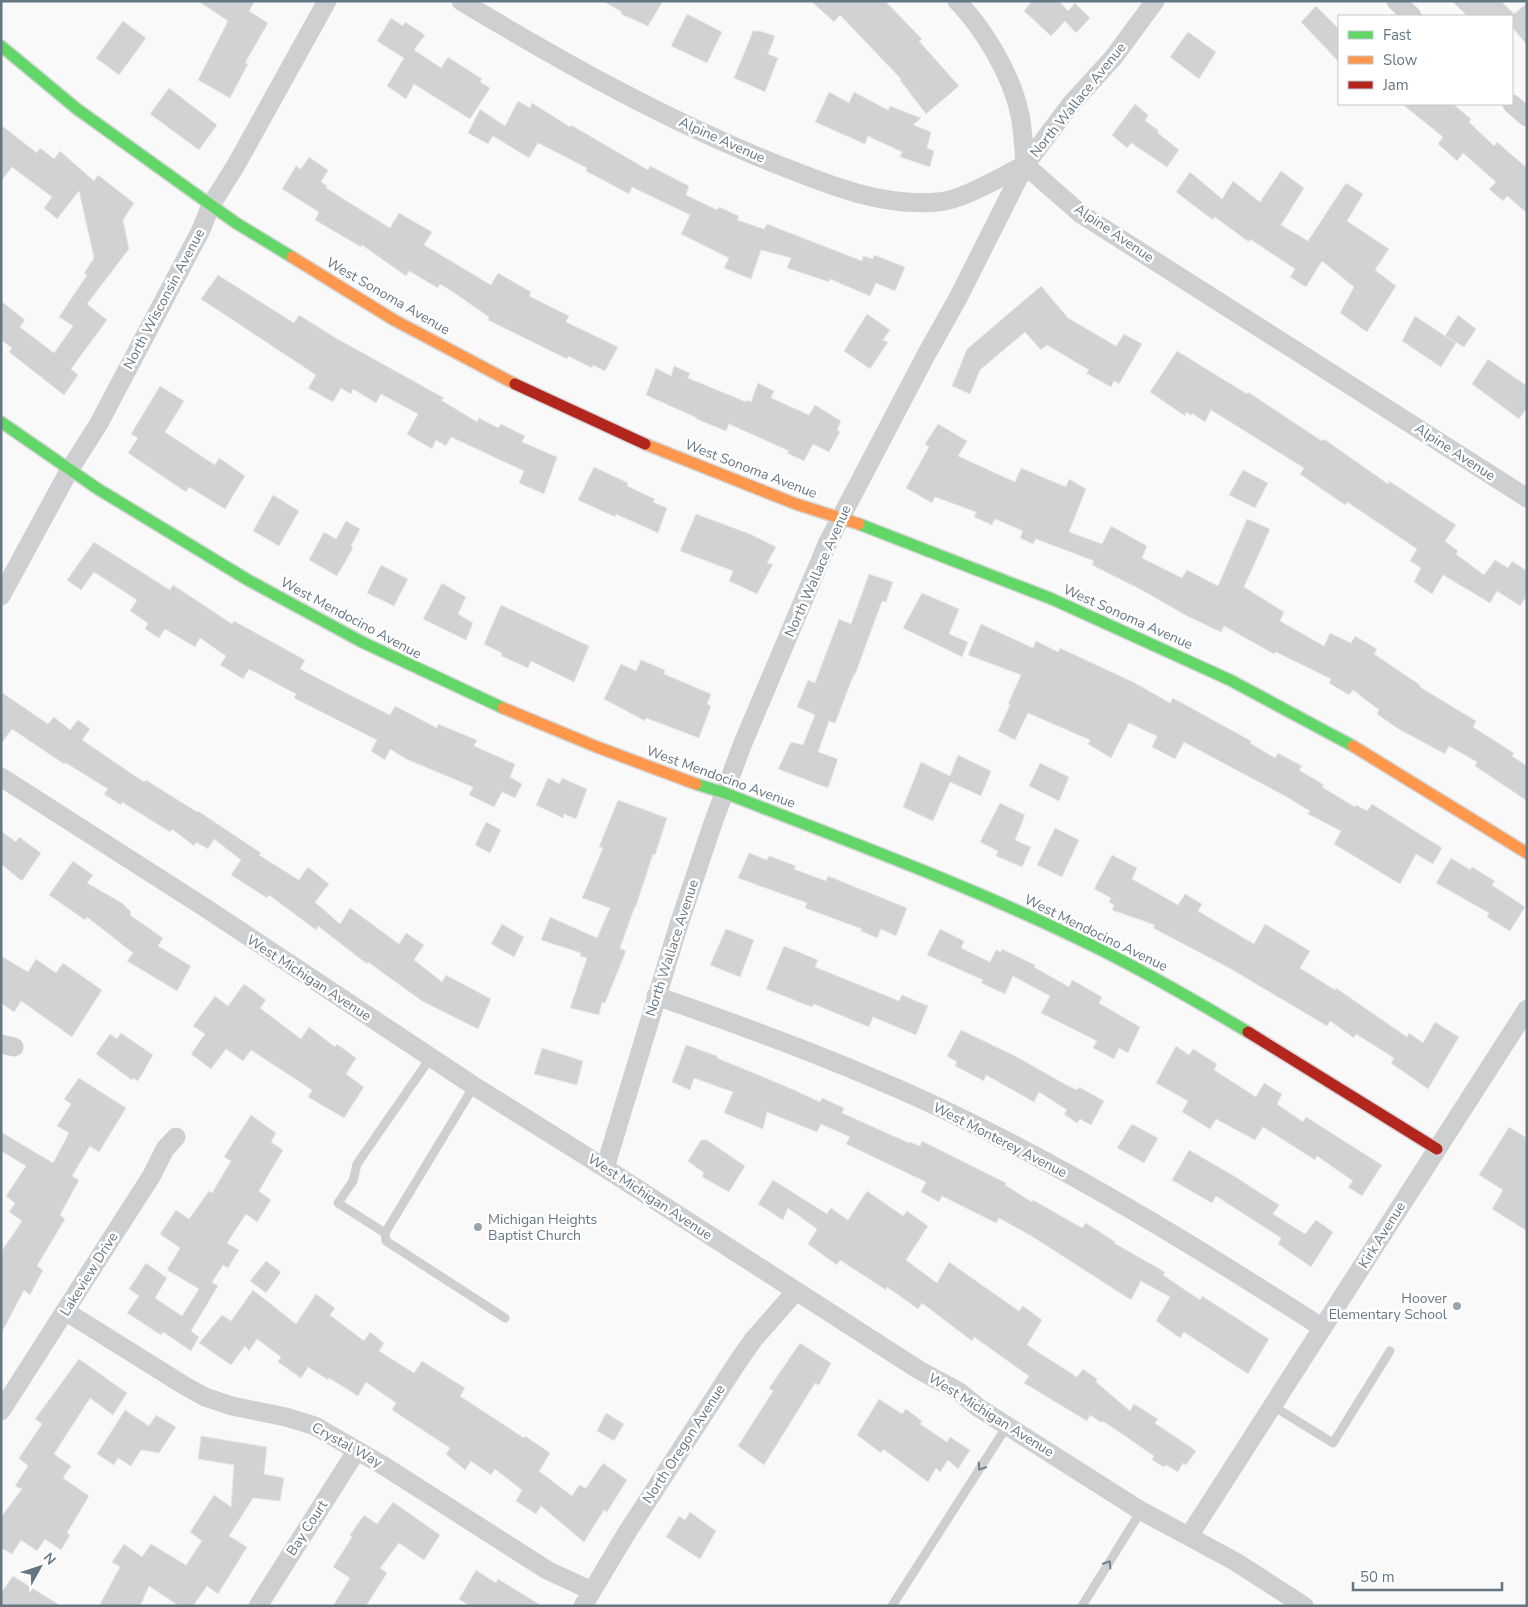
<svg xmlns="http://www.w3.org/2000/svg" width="1528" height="1607" viewBox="0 0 1528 1607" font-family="'Nunito Sans',sans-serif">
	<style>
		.building { fill: #d0d2d3; stroke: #e8e8e8 }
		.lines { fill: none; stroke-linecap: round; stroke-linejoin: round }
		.fast-casing { stroke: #d5d6d7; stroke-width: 14 }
		.slow-casing { stroke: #d5d6d7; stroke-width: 14 }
		.jam-casing { stroke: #d5d6d7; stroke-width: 14 }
		.lane { stroke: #cecfd0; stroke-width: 9 }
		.street { stroke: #cecfd0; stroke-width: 19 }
		.fast { stroke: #63d668; stroke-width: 11 }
		.slow { stroke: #ff974d; stroke-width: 11 }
		.jam { stroke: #b3261e; stroke-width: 11 }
		.oneway { stroke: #707f8b }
		.poi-dot { fill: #99a4ac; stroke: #fff; stroke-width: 2 }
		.labels { text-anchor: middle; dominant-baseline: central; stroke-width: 5; stroke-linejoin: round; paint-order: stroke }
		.street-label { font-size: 14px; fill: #657683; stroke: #fff }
		.poi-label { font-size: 14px; fill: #657683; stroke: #fff; text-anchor: start }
	</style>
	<rect width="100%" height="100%" fill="#f9f9f9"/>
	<!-- building -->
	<path class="building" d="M198 1H255L249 11 268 23 245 63 248 64 230 98 198 80 228 21Z
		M603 1H663L648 26 621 14 622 12Z
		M811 1H885L922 39 919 41 959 86 926 114 900 80 901 79 840 15 834 22Z
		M1032 1H1059L1068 11 1075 3 1090 18 1076 33 1065 21 1051 36 1024 11Z
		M1452 1H1501L1514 14 1527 3V45L1512 27V16H1467Z
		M1316 6 1339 29V62L1301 22Z
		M687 14 722 32 707 63 671 46Z
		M391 18 403 26 405 22 425 35 414 50 441 68 448 57 482 79 480 82 490 88 470 119 414 84 406 99 387 86 404 58 377 41Z
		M123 21 146 38 119 75 96 58Z
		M753 31H760L775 36 768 54 778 58 765 92 734 78Z
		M1188 32 1216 52 1199 79 1170 57Z
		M169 88 217 125 199 150 150 114Z
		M829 92 849 103 854 92 888 110 890 106 921 118 913 125 931 132 927 148 934 151 930 167 900 157 902 152 868 136 865 144 815 122Z
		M518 101 530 108 532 103 570 127 571 125 648 170 650 166 689 186 686 195 717 210 719 207 739 216 737 220 764 229 767 224 862 261 863 256 873 259 874 255 905 267 895 291 876 283 870 296 830 279 829 282 787 268 791 258 761 250 751 279 724 268 729 258 681 234 690 215 632 187 629 194 586 171 587 168 538 143 529 158 493 136 488 144 468 133 480 109 505 126Z
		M1135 104 1148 115 1145 121 1158 130V133L1179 150 1167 167 1131 143 1127 148 1112 135Z
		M1402 104H1453L1471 119 1469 122 1494 146 1497 142 1527 168V213L1507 196 1503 201 1489 189 1496 182 1463 153 1457 161 1438 144 1443 137Z
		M1 125 37 153 40 148 54 159 60 151 94 181 98 175 134 203 123 220 129 249 87 304 107 320 71 369 78 375 64 395 9 352 12 348 1 340V301L25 320 20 327 54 353 73 326 59 317 87 275 84 273 94 258 79 191 57 219 44 208 52 197 12 167 1 181Z
		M309 157 328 170 321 182 327 186 326 188 390 228 399 213 432 232 424 245 491 285 498 273 531 292 529 296 569 316 566 322 618 347 605 371 593 365 592 368 568 356 567 359 488 320 489 317 453 292 440 284 438 288 409 271 406 276 362 245 361 247 315 220 319 212 282 189 296 166 301 169Z
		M1281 171 1304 188 1281 225 1308 241 1346 183 1363 194 1347 221 1389 249 1375 270 1396 286 1367 332 1340 313 1354 287 1322 261 1306 287 1290 277 1295 269 1250 239 1249 242 1215 217 1213 220 1176 192 1190 172 1222 199 1233 181 1260 202Z
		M218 275 294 323 299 315 334 337 444 398 441 400 477 422 479 418 498 428 501 424 525 436 522 442 557 457 544 494 519 483 524 471 451 437 446 446 436 440 432 449 407 434 418 414 381 394 376 403 353 389 351 394 341 388 333 402 308 388 316 375 201 299Z
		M1041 286 1068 318 1116 346 1124 334 1142 344 1119 384 1114 381 1111 387 1086 373 1089 370 1047 345 1041 350 1025 332 980 370 970 394 952 386 967 349Z
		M867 314 890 330 883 340 888 342 870 369 844 351Z
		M1458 315 1476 329 1464 347 1445 336Z
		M1415 316 1456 343 1441 367 1402 341Z
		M1177 351 1247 394 1248 392 1322 441 1324 439 1388 484 1389 481 1456 525 1445 541 1458 551 1456 554 1484 575 1495 560 1508 568 1512 561 1527 571V596L1520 606 1497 591 1490 603 1443 575 1432 594 1414 582 1421 568 1410 561 1417 549 1347 502 1345 505 1300 474 1304 468 1211 410 1205 422 1192 413V416L1186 412 1185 416 1150 392Z
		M1488 359 1527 386V408L1519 419 1472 384Z
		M674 366 690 373 688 378 746 402 747 400 751 402 758 383 774 391 771 398 809 415 815 405 841 421 837 430 840 432 829 452 813 444 804 461 787 453 789 451 729 424 726 431 696 419 697 418 646 395 656 368 671 376Z
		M160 386 184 401 165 432 215 465 219 458 245 476 225 509 189 487 186 492 128 453 138 438 131 434Z
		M938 424 967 441 958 456 1015 482 1021 468 1066 487 1069 479 1086 489 1069 532 1102 544 1111 526 1147 546 1142 558 1182 578 1187 570 1218 586 1247 519 1270 529 1244 587 1284 612 1280 621 1324 646 1330 633 1351 643 1355 636 1377 649 1374 654 1420 685V687L1476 721 1473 727 1514 753 1512 756 1527 766V801L1475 766 1477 762 1449 746 1445 754 1397 728 1377 714 1379 710 1353 690 1349 695 1329 683 1331 679 1276 652 1274 654 1224 626 1221 632 1187 616 1140 589 1092 565 1094 561 1036 539 1033 544 1020 538 1023 531 995 519 992 525 974 517 976 512 935 497 932 503 906 488 929 447 925 444Z
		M594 467 628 483 627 486 655 499 653 502 667 508 658 533 616 514 615 517 578 500Z
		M1243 470 1268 483 1255 508 1229 495Z
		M273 495 299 511 279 546 253 531Z
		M696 514 750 534 776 547 767 563 773 564 757 594 729 581 733 571 680 551Z
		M346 521 360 529 351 546 353 548 337 576 309 560 324 532 336 539Z
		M94 542 170 590 173 585 232 624 234 621 305 660 300 669 348 694 390 715 395 706 437 728 438 724 477 740 474 746 515 764 510 777 522 784 515 798 502 792 494 807 469 795 473 787 406 759 390 749 385 760 371 751 377 740 294 698 296 694 249 669 243 679 220 665 226 656 200 638 195 647 165 629 159 638 145 629 148 623 130 611 137 600 94 572 81 590 67 580Z
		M381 565 408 579 394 606 367 593Z
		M869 574 893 582 886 602 882 601 855 675 854 674 835 723 829 721 818 752 838 759 828 788 778 769 791 742 803 745 815 715 797 707 808 680 815 683 839 619 851 624Z
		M442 583 466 597 458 614 473 623 466 640 423 619Z
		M922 593 959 609 949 634 968 642 962 657 903 628Z
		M501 605 589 646 574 682 531 661 528 668 501 656 502 653 484 644Z
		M981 624 1033 648 1036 641 1058 652 1060 648 1135 683 1170 703 1173 698 1251 741 1250 743 1275 758 1278 753 1302 766 1299 770 1324 785 1322 787 1355 807 1356 805 1367 811 1372 804 1442 848 1433 864 1416 854 1400 884 1334 844 1341 831 1308 814 1310 811 1285 796 1184 742 1175 759 1152 747 1157 736 1129 723 1111 758 1088 744 1090 740 1028 713 1015 740 998 731 1010 705 1008 704 1021 675 968 655Z
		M641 660 665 670 664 674 711 694 707 704 711 706 699 738 646 718 645 721 604 699 621 664 636 671Z
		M1 692 48 724 54 717 70 730 78 720 90 729 82 740 144 782 146 780 197 812 198 811 261 853 259 855 299 880 308 867 329 884 315 902 340 924 350 908 399 944 406 933 424 945 414 960 442 982 446 975 491 999 478 1029 422 1001 368 962 367 964 318 926 316 930 269 895 267 898 231 875 241 860 214 839 208 849 196 842 194 846 172 829 170 832 122 802 121 805 104 794 108 789 66 763 64 764 12 729 1 744Z
		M958 755 991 771 981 796 950 782 933 821 903 807 921 762 950 776Z
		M1040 763 1069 777 1059 801 1029 786Z
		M548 778 559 784 562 778 587 789 576 819 564 814 563 818 536 805Z
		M618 800 667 818 655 855 653 854 636 906H635L620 948 626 951 605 1003 602 1002 599 1015 570 1008 587 958 580 956 581 953 541 940 550 917 597 938 610 908 582 898 603 848 599 847Z
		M1000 803 1025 815 1015 840 1031 847 1022 867 996 856 998 851 980 842Z
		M486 822 501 830 490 853 475 845Z
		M1055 828 1079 840 1062 877 1037 865Z
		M1 831 16 842 19 837 41 853 22 881 1 864Z
		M749 853 767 860 769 856 796 866 794 869 826 881 828 876 907 908 896 936 881 929 877 938 861 931 862 929 805 908 807 903 738 878Z
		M1112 855 1137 868 1132 879 1178 905 1185 894 1202 904 1198 911 1254 944 1265 924 1310 951 1300 968 1335 990 1336 988 1407 1037 1409 1033 1423 1043 1435 1022 1459 1037 1428 1089 1391 1063 1394 1058 1356 1034 1354 1038 1330 1021 1327 1026 1231 969 1153 928 1155 925 1112 910 1114 905 1109 902 1111 898 1094 889Z
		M1451 858 1470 870 1472 867 1495 881 1492 885 1525 907 1510 931 1487 917 1489 913 1436 883Z
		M73 861 93 875 87 883 122 903 131 912 130 915 163 938 158 946 191 966 177 991 127 961 133 953 87 917 85 920 49 895Z
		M502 924 524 937 514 957 491 944Z
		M726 929 754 940 740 977 710 965Z
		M940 929 964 941 961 948 990 962 996 950 1001 952 1002 949 1035 965 1034 967 1069 987 1072 980 1102 997 1099 1003 1140 1027 1128 1053 1119 1048 1114 1059 1093 1048 1097 1041 1041 1013 1050 996 1013 976 1005 994 981 983 983 980 927 955Z
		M784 946 818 960 815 967 899 1001 902 995 928 1006 916 1035 873 1017 869 1027 814 1004 812 1007 766 989Z
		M1 956 28 972 36 959 56 973 63 963 102 990 72 1037 21 1001 14 1012 1 1003Z
		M244 984 266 1000 260 1008 301 1039 309 1027 335 1047 337 1044 356 1058 346 1074 364 1087 344 1118 308 1097 312 1090 251 1050 243 1061 226 1049 211 1069 191 1054 205 1034 193 1026 215 996 228 1006Z
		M961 1030 1017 1057 1070 1087 1077 1090 1079 1087 1104 1101 1091 1125 1080 1119 1077 1123 1064 1114 1067 1110 1039 1092 1034 1102 986 1075 984 1081 955 1066 957 1062 947 1056Z
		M121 1033 153 1055 138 1081 133 1078 132 1080 96 1054 110 1034 117 1039Z
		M686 1045 717 1056V1058L785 1086 820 1102 822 1098 844 1108 842 1113 909 1143 910 1142 920 1146 922 1141 1006 1183 1005 1185 1032 1202 1033 1200 1082 1228 1086 1223 1115 1242 1114 1243 1165 1272 1163 1275 1200 1300 1202 1296 1269 1339 1248 1374 1184 1332 1180 1338 1156 1321 1170 1297 1141 1281 1131 1300 1033 1237 999 1218 996 1223 942 1196 939 1202 921 1192 926 1182 846 1144 850 1137 821 1124 817 1132 767 1112 763 1129 724 1113 733 1092 694 1078 690 1090 672 1082Z
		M1176 1046 1189 1055 1193 1049 1217 1064 1214 1070 1256 1097 1264 1083 1282 1094 1277 1104 1303 1122 1306 1117 1382 1165 1362 1196 1348 1187 1353 1181 1317 1156 1315 1160 1263 1127 1255 1140 1216 1119 1210 1129 1182 1112 1188 1101 1156 1083Z
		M542 1048 583 1061 577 1085 534 1074Z
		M79 1078 126 1108 99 1152 90 1146 72 1176 79 1180 60 1215 65 1219 37 1266 43 1270 30 1295 24 1290 1 1334V1252L22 1221 9 1212 15 1203 6 1196 26 1166 1 1151V1132L53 1163 69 1133 57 1126 71 1104 64 1099Z
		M251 1115 276 1133 271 1142 283 1150 259 1191 271 1200 257 1222 246 1214 227 1243 239 1250 228 1268 223 1265 212 1282 218 1286 191 1331 199 1337 191 1351 163 1332 161 1335 127 1313 139 1296 129 1289 146 1263 167 1278 155 1298 182 1316 199 1289 167 1270 180 1248 160 1234 176 1210 189 1219 209 1191 212 1193 231 1161 224 1157Z
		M1132 1124 1158 1138 1144 1163 1117 1148Z
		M1509 1127 1527 1138V1231L1492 1209 1503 1190 1479 1175Z
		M701 1140H707L745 1166 729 1192 702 1177 704 1173 688 1161Z
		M1189 1150 1234 1176 1279 1205 1273 1214 1305 1234 1316 1220 1333 1232 1311 1267 1278 1244 1281 1238 1216 1196 1212 1203 1172 1180Z
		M773 1180 827 1214 831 1208 848 1220 867 1191 903 1216 907 1211 928 1226 906 1260 937 1283 949 1262 1019 1311 1023 1306 1042 1320 1027 1345 1077 1377 1083 1369 1097 1379 1096 1382 1130 1411 1134 1404 1158 1419 1155 1423 1196 1451 1186 1465 1183 1463 1178 1472 1166 1465 1164 1467 1152 1460 1154 1456 1103 1421 1102 1423 1090 1415 1087 1421 1024 1383 1029 1376 974 1337 972 1341 922 1303 918 1309 887 1287 886 1290 840 1260 837 1265 808 1244 817 1229 788 1208 783 1220 758 1204Z
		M266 1261 281 1272 266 1293 250 1281Z
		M253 1290 296 1324 316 1294 335 1308 330 1315 364 1341 370 1332 384 1343 379 1351 414 1373 422 1361 465 1388 460 1396 524 1438 525 1436 550 1453 539 1471 572 1496 579 1485 586 1488 603 1463 627 1480 607 1512 604 1510 584 1542 541 1506 536 1514 516 1501 522 1490 495 1469 491 1475 471 1461 465 1470 446 1454 450 1448 392 1410 396 1403 366 1382 358 1396 329 1378 328 1380 308 1367 301 1378 278 1362 281 1357 257 1339 249 1351 245 1346 231 1365 199 1343 222 1315 231 1321Z
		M800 1343 831 1363 819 1385 815 1383 764 1465 738 1446 773 1391 769 1388Z
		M79 1359 127 1393 113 1415 90 1398 54 1454 71 1466 63 1478 89 1496 67 1533 70 1535 61 1550 45 1539 37 1551 21 1540 12 1554 1 1548V1517L22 1489 15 1486 28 1466 19 1458 42 1424 35 1419Z
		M879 1399 902 1414 906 1409 922 1421 920 1424 947 1442 950 1437 970 1450 958 1469 948 1460 940 1472 936 1468 928 1482 883 1449 881 1453 857 1435Z
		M125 1410 149 1426 156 1415 176 1427 159 1453 141 1450 131 1466 118 1458 114 1465 97 1454Z
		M606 1413 624 1424 614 1441 597 1431Z
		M201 1436 267 1447 264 1474 284 1478 280 1501 253 1498 229 1536 247 1547 218 1594 207 1586 193 1606H179L149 1586 140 1606H99L120 1567 112 1562 124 1544 142 1557 151 1544 186 1565 202 1541 190 1532 214 1495 231 1507 234 1465 198 1459Z
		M393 1502 440 1535 424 1560 399 1543 380 1568 387 1573 366 1606H333L350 1578 333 1567 352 1537 350 1535 364 1515 377 1524Z
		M690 1512 716 1531 700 1559 666 1537 679 1516 685 1520Z
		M476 1570 496 1583 498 1579 542 1606H470L459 1599Z
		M13 1576 61 1606H1V1593Z"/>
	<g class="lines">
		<defs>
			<path id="fast" d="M1 46 77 109 236 223 292 257
				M1 422 98 489 248 580 362 642 503 708
				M859 524 1052 599 1230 680 1353 746
				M696 784 725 793C847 841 971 886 1089 944 1143 970 1196 1001 1248 1032"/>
			<path id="slow" d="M292 257 394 320 515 384
				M645 444 796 504 859 524
				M503 708 597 747 696 784
				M1353 746 1527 853"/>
			<path id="jam" d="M515 384 645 444
				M1248 1032 1437 1149"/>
		</defs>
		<!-- fast casing -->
		<use href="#fast" class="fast-casing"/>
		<!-- slow casing -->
		<use href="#slow" class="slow-casing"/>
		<!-- jam casing -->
		<use href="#jam" class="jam-casing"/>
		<!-- lane -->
		<path class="lane" d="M474 1086 385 1233 386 1241 505 1318
			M385 1233 338 1203 353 1181 357 1164 431 1057
			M1273 1406 1333 1443 1390 1351
			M892 1606 1007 1426
			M1082 1606 1141 1511"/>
		<!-- street -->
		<path class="street" d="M461 1C564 63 669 122 781 166 831 186 883 207 938 202 963 200 1002 176 1025 165
			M957 1C985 30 1012 76 1020 115 1023 131 1024 149 1025 165
			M1396 1 1412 16
			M1512 104 1527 117
			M1025 165 1081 214 1527 498
			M1 596 70 469 98 425 200 232 211 205 236 165 327 1
			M1 777 204 907 474 1086 605 1168 919 1370 958 1391 979 1408 1138 1509 1236 1562 1304 1606
			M656 996C758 1031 860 1069 957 1116 1085 1178 1204 1252 1323 1328
			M1 1044 14 1047
			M605 1168 679 924 713 823 743 743 828 542 926 355 958 298 1025 165 1071 104 1113 58 1155 1
			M65 1311 185 1386 205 1397 232 1406 286 1417 315 1426 384 1466 547 1570 592 1591
			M1 1411 152 1175 165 1149 176 1137
			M1189 1536 1527 1009
			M258 1606 357 1450
			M583 1606 626 1534 739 1360 753 1340 796 1291"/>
		<!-- fast -->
		<use href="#fast" class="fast"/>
		<!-- slow -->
		<use href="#slow" class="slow"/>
		<!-- jam -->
		<use href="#jam" class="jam"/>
	</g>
	<!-- one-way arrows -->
	<defs><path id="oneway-chevron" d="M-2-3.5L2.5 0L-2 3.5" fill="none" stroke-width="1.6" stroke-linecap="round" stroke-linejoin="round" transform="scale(1.25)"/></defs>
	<g class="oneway">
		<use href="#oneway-chevron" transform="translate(981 1467) rotate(123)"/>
		<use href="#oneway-chevron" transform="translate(1108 1564) rotate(-58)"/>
	</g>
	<!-- markers -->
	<g class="poi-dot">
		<circle cx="478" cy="1227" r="5"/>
		<circle cx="1457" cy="1306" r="5"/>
	</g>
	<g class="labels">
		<!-- street labels -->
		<g class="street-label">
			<text transform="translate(1078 100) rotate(-51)">North Wallace Avenue</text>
			<text transform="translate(722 140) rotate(24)">Alpine Avenue</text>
			<text transform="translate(1114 233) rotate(34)">Alpine Avenue</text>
			<text transform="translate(388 296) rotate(30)">West Sonoma Avenue</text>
			<text transform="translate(164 299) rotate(-62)">North Wisconsin Avenue</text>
			<text transform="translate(1455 452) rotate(33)">Alpine Avenue</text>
			<text transform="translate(751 469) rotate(21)">West Sonoma Avenue</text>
			<text transform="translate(818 571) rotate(-66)">North Wallace Avenue</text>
			<text transform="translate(1128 617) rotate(24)">West Sonoma Avenue</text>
			<text transform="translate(351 618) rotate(28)">West Mendocino Avenue</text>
			<text transform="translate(721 777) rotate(20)">West Mendocino Avenue</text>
			<text transform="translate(1096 933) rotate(26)">West Mendocino Avenue</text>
			<text transform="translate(672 948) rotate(-72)">North Wallace Avenue</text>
			<text transform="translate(309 978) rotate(33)">West Michigan Avenue</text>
			<text transform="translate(1000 1140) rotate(27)">West Monterey Avenue</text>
			<text transform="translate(650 1197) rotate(33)">West Michigan Avenue</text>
			<text transform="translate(1382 1235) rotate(-58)">Kirk Avenue</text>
			<text transform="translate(89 1274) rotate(-58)">Lakeview Drive</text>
			<text transform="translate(991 1415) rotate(32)">West Michigan Avenue</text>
			<text transform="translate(684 1444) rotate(-57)">North Oregon Avenue</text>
			<text transform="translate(347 1445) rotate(29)">Crystal Way</text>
			<text transform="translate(307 1528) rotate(-57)">Bay Court</text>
		</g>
		<!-- poi labels -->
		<g class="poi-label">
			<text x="488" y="1219">Michigan Heights<tspan x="488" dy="16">Baptist Church</tspan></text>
			<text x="1447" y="1298" text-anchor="end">Hoover<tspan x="1447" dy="16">Elementary School</tspan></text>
		</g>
	</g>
	<!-- border -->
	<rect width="1528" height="1607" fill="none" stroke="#657683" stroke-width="5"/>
	<!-- legend -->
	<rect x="1338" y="15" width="175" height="90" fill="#ffffff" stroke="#c1c8cd"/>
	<rect x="1348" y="31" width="25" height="8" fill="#63d668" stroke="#c1c8cd"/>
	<text x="1383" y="40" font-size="15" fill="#657683">Fast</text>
	<rect x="1348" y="56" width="25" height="8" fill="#ff974d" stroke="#c1c8cd"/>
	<text x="1383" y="65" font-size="15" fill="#657683">Slow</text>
	<rect x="1348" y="81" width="25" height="8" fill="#b3261e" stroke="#c1c8cd"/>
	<text x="1383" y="90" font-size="15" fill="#657683">Jam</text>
	<!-- north arrow -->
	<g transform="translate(40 1567) rotate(50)" stroke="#ffffff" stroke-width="4" paint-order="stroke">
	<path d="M0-4L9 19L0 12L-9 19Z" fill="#657683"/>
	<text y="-8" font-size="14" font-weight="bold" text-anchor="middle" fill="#657683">N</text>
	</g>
	<!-- scale -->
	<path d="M1353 1582v8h149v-8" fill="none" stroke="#657683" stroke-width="2.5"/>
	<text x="1360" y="1582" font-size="15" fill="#657683" stroke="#ffffff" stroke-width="4" paint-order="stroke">50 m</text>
</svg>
